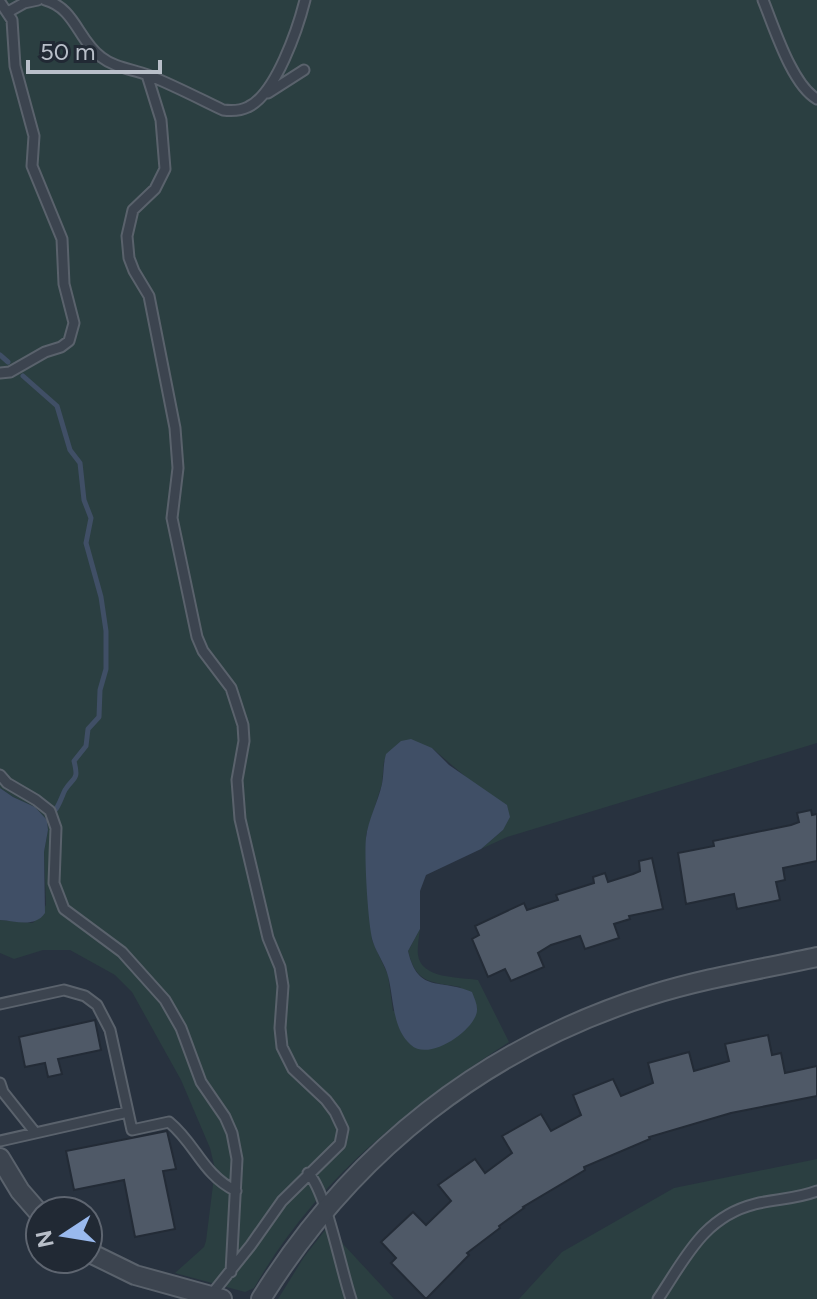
<svg xmlns="http://www.w3.org/2000/svg" width="817" height="1299" viewBox="0 0 817 1299" font-family="Figtree,sans-serif">
	<style>
		.green { fill: #2b3f41 }
		.water { fill: #404f66 }
		.lines { fill: none; stroke-linecap: round; stroke-linejoin: round }
		.stream { stroke: #404f66; stroke-width: 5 }
		.building { fill: #4f5967; stroke: #232b36; stroke-width: 2 }
		.service-casing { stroke: #5a626c; stroke-width: 13 }
		.minor-casing { stroke: #5a626c; stroke-width: 22 }
		.service { stroke: #3c444f; stroke-width: 9 }
		.minor { stroke: #3c444f; stroke-width: 18 }
	</style>
	<rect width="100%" height="100%" fill="#28323f"/>
	<!-- green -->
	<path class="green" d="M0 0H817V743L507 837 481 849 503 830 467 778 432 748 384 761 382 784 366 835 372 940 388 975 393 1011 461 987C431 982 416 984 408 951L420 929C419 937 417 947 418 955 421 979 459 977 478 980L509 1042C406 1109 316 1180 254 1288L245 1292 175 1273 204 1247 206 1241 215 1169 210 1148 181 1080 132 992 115 975 70 950H43L14 959 0 953V920L33 923 46 905 44 852 48 830 47 820 35 807 13 797 0 788Z
		M817 1159V1299H519L562 1252 674 1188Z
		M333 1220 343 1244 394 1299H278L304 1257Z"/>
	<!-- water -->
	<path class="water" d="M411 739 432 748 449 765 507 805 510 817 503 830 481 849 426 875 420 891V929L408 951C418 994 440 978 472 992 475 1000 479 1007 476 1015 469 1034 428 1061 411 1045 392 1029 394 998 388 976 385 964 377 954 373 942 368 927 364 856 366 838 368 820 378 802 382 784 384 774 383 764 386 754L401 741Z
		M0 788 13 797 35 807 47 820 48 830 44 852 45 913C35 928 16 921 0 920Z"/>
	<g class="lines">
		<!-- stream -->
		<path class="stream" d="M0 355 8 362
			M23 376 57 406 70 450 80 463 84 500 91 518 86 543 101 597 106 631V669L100 690 99 717 88 729 86 746 74 761C79 781 74 776 65 790 62 796 60 803 56 809"/>
	</g>
	<!-- building -->
	<path class="building" d="M811 810 812 815 817 814V861L783 868 785 880 776 882 780 900 737 909 734 894 686 904 678 853 714 846 713 841 791 825 799 822 797 813Z
		M652 858 663 909 629 916 630 919 614 924 619 938 585 949 580 936 551 945 538 953 544 967 511 981 505 969 488 977 472 939 479 935 475 926 524 903 527 910 558 900 556 895 594 883 593 877 605 873 608 882 633 874 640 871 639 861Z
		M95 1020 101 1050 58 1059 62 1074 48 1077 45 1063 25 1067 19 1037Z
		M768 1035 772 1055 781 1053 785 1073 817 1066V1096L731 1113 649 1137 650 1139 584 1167 585 1170 523 1207 524 1208 499 1226 500 1228 467 1253 469 1255 426 1299 391 1263 396 1258 381 1242 413 1212 426 1225 451 1201 438 1185 475 1159 485 1173 512 1153 502 1136 541 1114 551 1131 581 1115 573 1095 613 1079 621 1096 653 1083 648 1063 689 1052 694 1071 729 1061 725 1044Z
		M167 1131 176 1169 163 1171 175 1229 135 1237 124 1180 74 1190 66 1151Z"/>
	<g class="lines">
		<defs>
			<path id="service" d="M45 0C75 8 78 40 101 57 115 68 132 69 148 75 173 85 198 98 223 110 231 111 240 111 248 107 276 94 298 28 305 0
				M763 0C774 27 792 85 817 99
				M0 2 12 20 15 66 34 136 32 166 62 239 64 284 74 323 69 341 61 347 45 352 10 372 0 373
				M8 12 24 3 38 0
				M147 75 161 120 165 169 155 189 133 210 127 236 129 258 134 271 149 296 175 428 178 468 172 518 197 637 203 651 231 688 243 725 244 741 237 780 240 819 268 938 280 967 283 986 280 1028 282 1047 293 1069 326 1100 335 1112 343 1129 340 1144 282 1201 251 1245 211 1295
				M268 93 304 70
				M0 775 7 783 36 800 50 811 56 828 54 883 64 909 122 952 165 1000 181 1028 201 1082 225 1117 232 1133 237 1159 231 1272
				M0 1004 64 990 85 996 97 1005 110 1030 132 1130 169 1122C196 1144 202 1174 236 1191
				M0 1083 3 1092 34 1131
				M0 1141 128 1112
				M308 1173C326 1190 341 1270 351 1299
				M658 1299C685 1259 703 1217 755 1204 775 1199 797 1199 817 1191"/>
			<path id="minor" d="M0 1158 20 1191 40 1214
				M88 1252 135 1275 222 1299
				M261 1299C352 1152 485 1047 651 995 705 978 762 969 817 957"/>
		</defs>
		<!-- service casing -->
		<use href="#service" class="service-casing"/>
		<!-- minor casing -->
		<use href="#minor" class="minor-casing"/>
		<!-- service -->
		<use href="#service" class="service"/>
		<!-- minor -->
		<use href="#minor" class="minor"/>
	</g>
	<!-- north arrow -->
	<g transform="translate(64 1235) rotate(258)"><circle r="38" fill="#212934" stroke="#5e6570" stroke-width="2"/>
	<path d="M0-6L14 30L0 20L-14 30Z" fill="#99b9ee"/>
	<text y="-12" font-size="22" font-weight="bold" text-anchor="middle" fill="#b9bfc9">N</text>
	</g>
	<!-- scale -->
	<path d="M28 60v12h132v-12" fill="none" stroke="#b9bfc9" stroke-width="4"/>
	<text x="40" y="60" font-size="24" fill="#b9bfc9" stroke="#212934" stroke-width="6" paint-order="stroke">50 m</text>
</svg>
